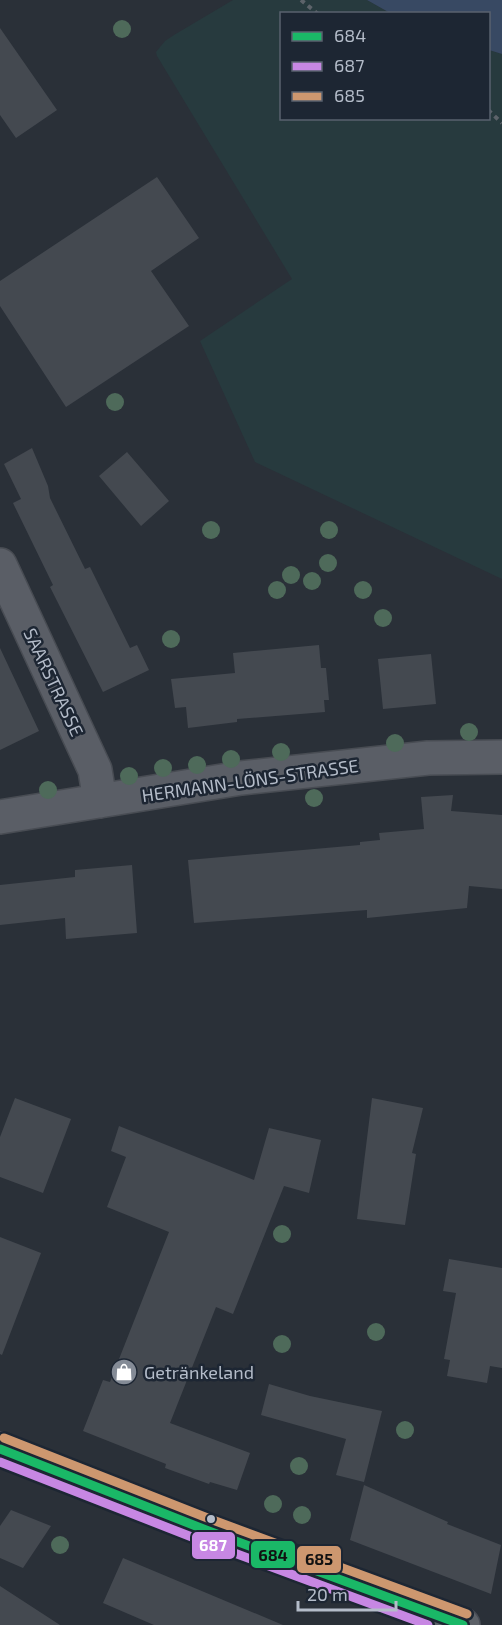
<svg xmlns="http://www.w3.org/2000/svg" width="502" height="1625" viewBox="0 0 502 1625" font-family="'Exo 2',sans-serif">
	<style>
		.green { fill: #273a3e }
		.water { fill: #384963 }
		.building { fill: #444950 }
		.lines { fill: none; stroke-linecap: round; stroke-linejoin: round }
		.minor-casing { stroke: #484c53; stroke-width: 36 }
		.primary-casing { stroke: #484c55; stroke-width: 36 }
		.path { stroke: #5d636a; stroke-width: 4; stroke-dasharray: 4.5 4.5; stroke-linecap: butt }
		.minor { stroke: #5a5e66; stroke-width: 33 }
		.primary { stroke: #5c6168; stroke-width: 33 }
		.bus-1-casing { stroke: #1d2633; stroke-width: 14 }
		.bus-2-casing { stroke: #1d2633; stroke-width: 14 }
		.bus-3-casing { stroke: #1d2633; stroke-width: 14 }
		.bus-1 { stroke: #1ab867; stroke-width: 9 }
		.bus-2 { stroke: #c787e3; stroke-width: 9 }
		.bus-3 { stroke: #cd976f; stroke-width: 9 }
		.tree { fill: #4e6a5a }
		.bus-dot { fill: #b4bcc9; stroke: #1d2633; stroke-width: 2 }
		.labels { text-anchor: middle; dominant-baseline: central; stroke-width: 5; stroke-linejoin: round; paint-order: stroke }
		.street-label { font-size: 18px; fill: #b4bcc9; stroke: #1d2633 }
		.poi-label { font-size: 18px; fill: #b4bcc9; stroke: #1d2633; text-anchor: start }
		.line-badge { stroke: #1d2633; stroke-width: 2 }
		.badge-label { font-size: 16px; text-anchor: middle; font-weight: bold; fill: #fff }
		.pale-badge-label { font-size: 16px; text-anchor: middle; font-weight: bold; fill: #111 }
	</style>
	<rect width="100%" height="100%" fill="#2a3038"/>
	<!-- green -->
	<path class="green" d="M233 0H367L390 13 282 14V118H488L489 50 502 54V579L255 462 200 341 292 279 157 56 156 52 165 41 174 35Z"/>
	<!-- water -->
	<path class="water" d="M367 0H502V54L489 50 488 14 390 13Z"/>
	<!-- building -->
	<path class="building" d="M0 28 57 110 16 138 0 115Z
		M157 177 199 238 151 271 189 326 66 407 0 306V281Z
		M32 448 48 486 50 498 85 569 90 567 130 648 137 645 149 670 103 692 50 587 53 585 13 503 21 499 4 464Z
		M127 452 169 501 141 526 99 476Z
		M319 645 321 668H326L329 700H324L325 712 237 719V722L188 728 186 707 175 708 171 679 235 673 233 653Z
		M0 648 39 731 0 750Z
		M431 654 436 704 383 709 378 659Z
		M453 795 451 811 502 815V889L469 886 467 908 367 918V910L194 923 188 860 360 845V842L380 840 379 833 424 829 421 797Z
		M132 865 137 933 66 939 65 918 0 925V885L75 877V870Z
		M15 1098 71 1119 43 1193 0 1177V1137Z
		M372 1098 423 1108 412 1153 416 1154 405 1225 357 1219Z
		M119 1126 254 1180 269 1128 321 1140 309 1193 284 1186 233 1314 216 1307 170 1423 250 1453 237 1490 210 1482 209 1484 165 1468 166 1464 83 1431 103 1380 110 1382 169 1232 107 1207 126 1157 111 1151Z
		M0 1237 41 1253 2 1355 0 1354Z
		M449 1259 502 1268V1368L490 1366 487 1383 447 1376 450 1360 444 1359 456 1293 443 1291Z
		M269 1384 310 1396 382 1411 364 1482 336 1475 346 1439 261 1415Z
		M364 1485 448 1522 447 1524 501 1545 491 1594 350 1540Z
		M11 1510 51 1526 23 1568 0 1558V1526Z
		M123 1558 283 1625H154L103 1603Z
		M0 1586 60 1625H0Z"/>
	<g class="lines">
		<defs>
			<path id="minor" d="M0 565 95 770 100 801
				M0 817 241 778 428 758 502 757"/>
			<path id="primary" d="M0 1449 206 1530 463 1625"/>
		</defs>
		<!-- minor casing -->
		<use href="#minor" class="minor-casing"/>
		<!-- primary casing -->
		<use href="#primary" class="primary-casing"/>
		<!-- path -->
		<path class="path" d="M301 0 318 14
			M488 110 502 123"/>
		<!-- minor -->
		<use href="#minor" class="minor"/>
		<!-- primary -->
		<use href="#primary" class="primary"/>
		<defs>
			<path id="bus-1" d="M0 1449 206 1530 463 1625"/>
			<path id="bus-2" d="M0 1462 202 1541 428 1625"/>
			<path id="bus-3" d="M4 1438 210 1519 467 1614"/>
		</defs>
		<!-- bus-1 casing -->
		<use href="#bus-1" class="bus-1-casing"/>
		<!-- bus-2 casing -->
		<use href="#bus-2" class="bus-2-casing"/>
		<!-- bus-3 casing -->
		<use href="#bus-3" class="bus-3-casing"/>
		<!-- bus-1 -->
		<use href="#bus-1" class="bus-1"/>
		<!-- bus-2 -->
		<use href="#bus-2" class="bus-2"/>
		<!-- bus-3 -->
		<use href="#bus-3" class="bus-3"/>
	</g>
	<!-- trees -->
	<g class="tree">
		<circle cx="122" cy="29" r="9"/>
		<circle cx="115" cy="402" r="9"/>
		<circle cx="211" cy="530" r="9"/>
		<circle cx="329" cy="530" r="9"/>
		<circle cx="328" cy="563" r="9"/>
		<circle cx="291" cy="575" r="9"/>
		<circle cx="312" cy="581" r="9"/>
		<circle cx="277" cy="590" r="9"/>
		<circle cx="363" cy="590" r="9"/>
		<circle cx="383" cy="618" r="9"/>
		<circle cx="171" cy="639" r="9"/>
		<circle cx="469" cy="732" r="9"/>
		<circle cx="395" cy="743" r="9"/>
		<circle cx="281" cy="752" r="9"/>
		<circle cx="231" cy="759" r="9"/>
		<circle cx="197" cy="765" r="9"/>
		<circle cx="163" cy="768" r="9"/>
		<circle cx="129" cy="776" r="9"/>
		<circle cx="48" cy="790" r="9"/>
		<circle cx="314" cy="798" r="9"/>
		<circle cx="282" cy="1234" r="9"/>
		<circle cx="376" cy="1332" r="9"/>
		<circle cx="282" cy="1344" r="9"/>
		<circle cx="405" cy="1430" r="9"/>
		<circle cx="299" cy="1466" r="9"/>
		<circle cx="273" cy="1504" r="9"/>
		<circle cx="302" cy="1515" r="9"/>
		<circle cx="60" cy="1545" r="9"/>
	</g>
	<!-- icons -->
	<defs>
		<symbol id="shop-disc" viewBox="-11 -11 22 22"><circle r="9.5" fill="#848b96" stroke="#1d2633"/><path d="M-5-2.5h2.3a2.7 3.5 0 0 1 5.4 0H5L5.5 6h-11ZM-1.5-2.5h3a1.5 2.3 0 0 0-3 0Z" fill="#fff"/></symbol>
	</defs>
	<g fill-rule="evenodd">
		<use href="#shop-disc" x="109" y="1357" width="30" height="30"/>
	</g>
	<!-- markers -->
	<circle class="bus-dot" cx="211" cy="1519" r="5"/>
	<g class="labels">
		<!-- street labels -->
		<g class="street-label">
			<text transform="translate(54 682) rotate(65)">SAARSTRASSE</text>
			<text transform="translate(250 780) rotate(-8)">HERMANN-LÖNS-STRASSE</text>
		</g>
		<!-- poi labels -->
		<g class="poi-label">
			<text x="144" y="1372">Getränkeland</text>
		</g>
	</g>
	<g class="line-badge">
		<rect x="191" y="1531" width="45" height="29" rx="6" fill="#c787e3"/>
		<rect x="250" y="1540" width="46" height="29" rx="6" fill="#1ab867"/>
		<rect x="296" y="1545" width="46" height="29" rx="6" fill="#cd976f"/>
	</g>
	<g class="badge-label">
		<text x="213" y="1551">687</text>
	</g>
	<g class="pale-badge-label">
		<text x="273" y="1561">684</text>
		<text x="319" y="1565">685</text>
	</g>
	<!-- legend -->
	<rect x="280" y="12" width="210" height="108" fill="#1d2633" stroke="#59626f" stroke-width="1.5"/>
	<rect x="292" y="32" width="30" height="9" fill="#1ab867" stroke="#59626f" stroke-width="1.5"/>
	<text x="334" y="42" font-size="18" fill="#b4bcc9">684</text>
	<rect x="292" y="62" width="30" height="9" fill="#c787e3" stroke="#59626f" stroke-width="1.5"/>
	<text x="334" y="72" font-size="18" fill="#b4bcc9">687</text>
	<rect x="292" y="92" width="30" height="9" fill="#cd976f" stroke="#59626f" stroke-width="1.5"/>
	<text x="334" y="102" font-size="18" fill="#b4bcc9">685</text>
	<!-- scale -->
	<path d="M298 1601v9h98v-9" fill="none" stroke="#b4bcc9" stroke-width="3"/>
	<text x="307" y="1601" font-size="18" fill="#b4bcc9" stroke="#1d2633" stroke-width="4.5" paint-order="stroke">20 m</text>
</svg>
